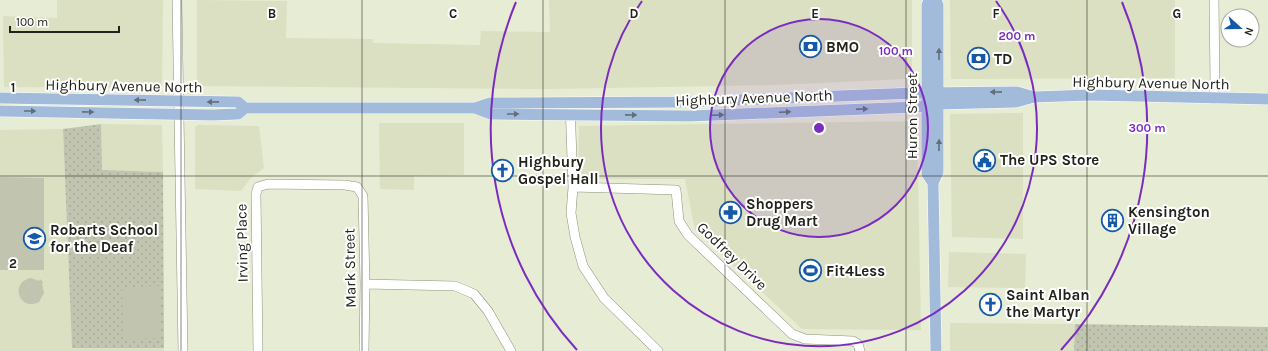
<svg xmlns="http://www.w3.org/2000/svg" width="1268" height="351" viewBox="0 0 1268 351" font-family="Karla,sans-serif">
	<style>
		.built { fill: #dae0c1 }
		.green { fill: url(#green-dots) }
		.pitch { fill: #c1c5b0 }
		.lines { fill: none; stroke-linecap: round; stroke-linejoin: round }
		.minor-casing { stroke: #8d917b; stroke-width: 10 }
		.major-casing { stroke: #fff; stroke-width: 12 }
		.minor { stroke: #fff; stroke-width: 9 }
		.major { stroke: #a3bbdb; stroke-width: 11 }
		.oneway { fill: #626f7a }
		.grid { fill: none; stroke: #21231a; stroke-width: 1; stroke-opacity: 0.55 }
		.ring { fill: none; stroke: #7b2cbf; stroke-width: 2 }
		.labels { text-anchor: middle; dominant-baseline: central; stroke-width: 4; stroke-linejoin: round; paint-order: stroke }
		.poi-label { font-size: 15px; font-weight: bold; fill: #21231a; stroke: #fff; text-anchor: start }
		.street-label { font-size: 15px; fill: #21231a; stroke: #fff }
		.grid-label { font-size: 13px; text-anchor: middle; font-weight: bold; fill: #21231a; stroke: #fff; stroke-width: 4; stroke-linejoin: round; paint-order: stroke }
		.centre { fill: #7b2cbf; stroke: #fff; stroke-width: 2 }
		.ring-label { font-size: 12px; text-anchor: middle; font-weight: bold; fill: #7b2cbf; stroke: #fff; stroke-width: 4; stroke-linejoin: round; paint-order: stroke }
	</style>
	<defs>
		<pattern id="green-dots" width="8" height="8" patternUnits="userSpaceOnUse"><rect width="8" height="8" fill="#c1c5b0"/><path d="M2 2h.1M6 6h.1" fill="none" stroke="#a6a997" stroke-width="1.8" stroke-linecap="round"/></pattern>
	</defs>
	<rect width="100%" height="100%" fill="#e7ecd4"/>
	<!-- built -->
	<path class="built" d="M57 0H163L162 88 4 87 3 16 57 18Z
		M197 0 287 1 286 38 373 39V43L480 45 481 31 550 32 549 0H912V71L907 79 778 85 547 89 197 86Z
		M950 0H1175V78L951 79Z
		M1023 113V239L952 237 950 114Z
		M917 121 921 330 802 329 695 230 685 179H578L579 126Z
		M379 123H464V175L414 176V190L380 189Z
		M101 124 162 125 163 172 102 170Z
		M198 125 259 126 264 168 250 179 241 191 195 189V127Z
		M63 129 72 348H164V351H0V130Z
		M949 252 1026 254 1025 288 948 287Z
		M950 323 1075 324 1074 351H950Z"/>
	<!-- green -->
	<path class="green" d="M101 124 102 170 163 172 164 348H72L63 129Z
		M1075 324 1268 327V351H1074Z"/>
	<!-- pitch -->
	<path class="pitch" d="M0 177 44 178V270H0Z
		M31 278 39 281 40 279 43 282 42 284 44 293 39 302C19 312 9 282 31 278Z
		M160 286 161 338 123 339 122 287Z"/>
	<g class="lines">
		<defs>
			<path id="minor" d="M177 0 183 351
				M1213 99 1215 84 1214 0
				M570 103 573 187 571 213 575 237 583 266 604 298 658 351
				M573 187 676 190 679 221 688 235 792 334 805 339 853 341 858 344 860 351
				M365 284 455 286 474 294 488 311 511 351
				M258 351 256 194 258 187 268 184 345 185 357 187 363 196 365 284 364 351"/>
			<path id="major" d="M929 0 927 5V174L933 183
				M0 98 238 102 245 108
				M475 108 491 114 690 116 916 107 939 104 1016 102 1034 97 1090 95 1268 99
				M0 111 213 115 238 114 245 108H475L490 103 689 102 916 93 1017 92 1034 97
				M936 351 933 183 938 172V5L936 0"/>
		</defs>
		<!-- minor casing -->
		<use href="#minor" class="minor-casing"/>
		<!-- major casing -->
		<use href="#major" class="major-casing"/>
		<!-- minor -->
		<use href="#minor" class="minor"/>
		<!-- major -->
		<use href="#major" class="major"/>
	</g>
	<!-- one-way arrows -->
	<defs><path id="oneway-solid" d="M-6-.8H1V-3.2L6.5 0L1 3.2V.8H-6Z"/></defs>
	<g class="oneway">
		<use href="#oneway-solid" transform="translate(939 54) rotate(-90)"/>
		<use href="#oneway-solid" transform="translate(996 92) rotate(179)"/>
		<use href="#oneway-solid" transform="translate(140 100) rotate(-179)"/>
		<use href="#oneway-solid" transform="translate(213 102) rotate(179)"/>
		<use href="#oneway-solid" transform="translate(862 109) rotate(-2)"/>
		<use href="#oneway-solid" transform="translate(30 111)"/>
		<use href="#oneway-solid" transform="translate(88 112) rotate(1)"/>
		<use href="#oneway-solid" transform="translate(785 112) rotate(-2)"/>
		<use href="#oneway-solid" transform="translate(513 114)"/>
		<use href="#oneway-solid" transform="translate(631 115) rotate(1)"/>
		<use href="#oneway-solid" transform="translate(718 115) rotate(-2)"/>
		<use href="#oneway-solid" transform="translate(939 145) rotate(-89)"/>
	</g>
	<!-- grid -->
	<path class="grid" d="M181 0V351M362 0V351M543 0V351M725 0V351M906 0V351M1087 0V351M0 176H1268"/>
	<!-- distance rings -->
	<circle cx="819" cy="128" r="109" fill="#7b2cbf" fill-opacity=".12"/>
	<g class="ring">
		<circle cx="819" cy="128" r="109"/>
		<path d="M996 1A218 218 0 1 1 642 1"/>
		<path d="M577 350A328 328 0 0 1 516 2M1122 2A328 328 0 0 1 1061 350"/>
	</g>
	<!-- icons -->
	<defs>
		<symbol id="bank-ring" viewBox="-11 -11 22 22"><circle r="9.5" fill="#fff" stroke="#1559a9" stroke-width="1.5"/><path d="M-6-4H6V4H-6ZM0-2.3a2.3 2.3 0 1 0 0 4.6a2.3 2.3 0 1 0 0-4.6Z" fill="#1559a9"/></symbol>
		<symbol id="civic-ring" viewBox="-11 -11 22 22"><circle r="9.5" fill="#fff" stroke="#1559a9" stroke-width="1.5"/><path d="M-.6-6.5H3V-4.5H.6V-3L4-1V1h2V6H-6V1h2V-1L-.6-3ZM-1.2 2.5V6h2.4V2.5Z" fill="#1559a9"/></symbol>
		<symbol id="church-ring" viewBox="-11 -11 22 22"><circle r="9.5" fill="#fff" stroke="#1559a9" stroke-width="1.5"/><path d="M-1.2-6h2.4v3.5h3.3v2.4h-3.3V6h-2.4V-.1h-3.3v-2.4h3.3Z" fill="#1559a9"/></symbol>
		<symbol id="pharmacy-ring" viewBox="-11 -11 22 22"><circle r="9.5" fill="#fff" stroke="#1559a9" stroke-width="1.5"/><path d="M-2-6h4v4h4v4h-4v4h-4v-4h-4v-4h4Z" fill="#1559a9"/></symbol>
		<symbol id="building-ring" viewBox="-11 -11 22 22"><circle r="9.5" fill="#fff" stroke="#1559a9" stroke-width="1.5"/><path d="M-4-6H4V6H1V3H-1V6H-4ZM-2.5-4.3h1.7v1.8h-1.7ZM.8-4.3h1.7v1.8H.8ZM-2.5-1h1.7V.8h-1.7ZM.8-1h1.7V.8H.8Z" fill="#1559a9"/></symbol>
		<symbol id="school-ring" viewBox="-11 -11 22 22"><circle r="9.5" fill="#fff" stroke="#1559a9" stroke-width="1.5"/><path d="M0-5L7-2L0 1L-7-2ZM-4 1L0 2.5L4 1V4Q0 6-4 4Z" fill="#1559a9"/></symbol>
		<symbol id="stadium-ring" viewBox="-11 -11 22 22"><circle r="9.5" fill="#fff" stroke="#1559a9" stroke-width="1.5"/><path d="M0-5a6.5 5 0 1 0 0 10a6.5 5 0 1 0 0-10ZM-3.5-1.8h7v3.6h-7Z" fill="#1559a9"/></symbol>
	</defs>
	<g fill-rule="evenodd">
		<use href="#bank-ring" x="798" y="34" width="25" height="25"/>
		<use href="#bank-ring" x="966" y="46" width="25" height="25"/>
		<use href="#civic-ring" x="972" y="148" width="25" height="25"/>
		<use href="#church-ring" x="490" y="158" width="25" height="25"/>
		<use href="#pharmacy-ring" x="718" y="200" width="25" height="25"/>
		<use href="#building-ring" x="1100" y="208" width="25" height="25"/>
		<use href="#school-ring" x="22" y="226" width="25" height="25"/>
		<use href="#stadium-ring" x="798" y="258" width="25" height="25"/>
		<use href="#church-ring" x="978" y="292" width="25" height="25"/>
	</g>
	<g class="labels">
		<!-- poi labels -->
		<g class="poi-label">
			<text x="826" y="47">BMO</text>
			<text x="994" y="59">TD</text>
			<text x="1000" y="160">The UPS Store</text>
			<text x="518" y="162">Highbury<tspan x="518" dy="17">Gospel Hall</tspan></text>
			<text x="746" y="204">Shoppers<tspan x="746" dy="17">Drug Mart</tspan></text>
			<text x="1128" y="212">Kensington<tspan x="1128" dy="17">Village</tspan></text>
			<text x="50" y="230">Robarts School<tspan x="50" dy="17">for the Deaf</tspan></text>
			<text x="826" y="271">Fit4Less</text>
			<text x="1006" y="295">Saint Alban<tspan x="1006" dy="17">the Martyr</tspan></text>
		</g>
		<!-- street labels -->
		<g class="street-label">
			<text transform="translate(1151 83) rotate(1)">Highbury Avenue North</text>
			<text transform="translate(124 86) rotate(1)">Highbury Avenue North</text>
			<text transform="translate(754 98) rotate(-2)">Highbury Avenue North</text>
			<text transform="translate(912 116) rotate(-90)">Huron Street</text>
			<text transform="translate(242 243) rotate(-91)">Irving Place</text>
			<text transform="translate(732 256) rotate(44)">Godfrey Drive</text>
			<text transform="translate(350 268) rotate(-91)">Mark Street</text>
		</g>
	</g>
	<g class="grid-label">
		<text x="272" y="18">B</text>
		<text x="453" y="18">C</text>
		<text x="634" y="18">D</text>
		<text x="815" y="18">E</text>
		<text x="996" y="18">F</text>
		<text x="1177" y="18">G</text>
		<text x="13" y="92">1</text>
		<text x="13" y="268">2</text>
	</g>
	<circle cx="819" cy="128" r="6" class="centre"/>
	<g class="ring-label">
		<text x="1017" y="40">200 m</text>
		<text x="896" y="55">100 m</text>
		<text x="1147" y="132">300 m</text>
	</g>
	<!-- north arrow -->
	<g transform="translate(1240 28) rotate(111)"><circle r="19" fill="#ffffff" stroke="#a6a7a3"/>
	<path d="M0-3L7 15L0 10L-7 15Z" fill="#1559a9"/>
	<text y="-6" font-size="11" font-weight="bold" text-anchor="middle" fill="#21231a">N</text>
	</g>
	<!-- scale -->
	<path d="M10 26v6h109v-6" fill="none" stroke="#21231a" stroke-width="2"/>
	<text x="16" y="26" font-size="12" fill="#21231a" stroke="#ffffff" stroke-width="3" paint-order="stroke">100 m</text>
</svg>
